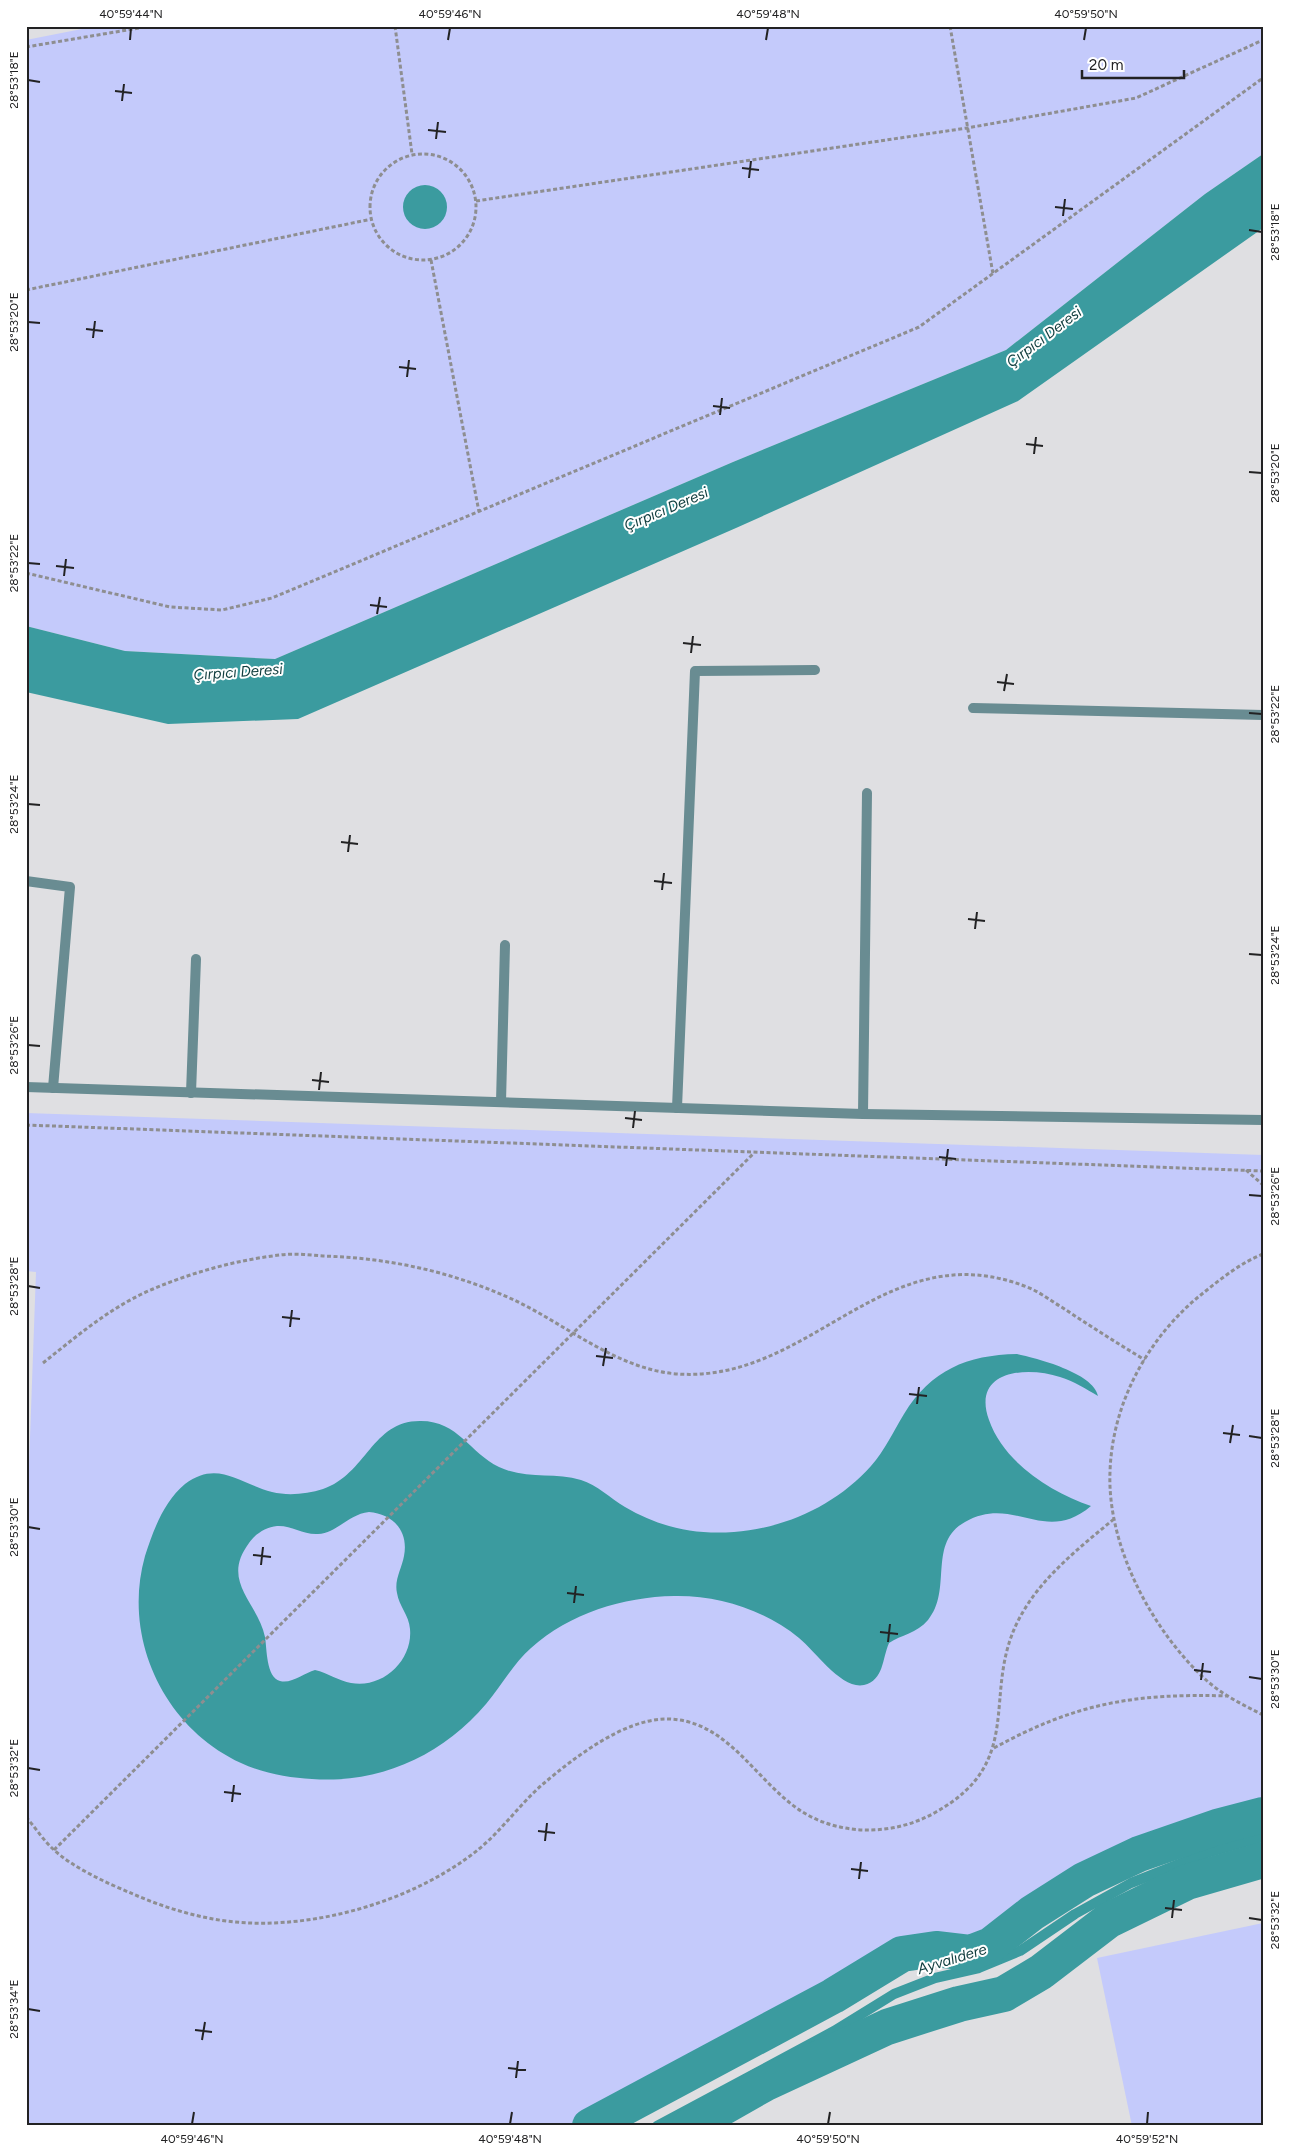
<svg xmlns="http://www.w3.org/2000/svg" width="1289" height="2152" viewBox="0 0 1289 2152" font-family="Figtree,sans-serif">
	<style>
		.green { fill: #c4cafb }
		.water { fill: #3b9b9f; fill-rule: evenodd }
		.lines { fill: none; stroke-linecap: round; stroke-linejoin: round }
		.stream { stroke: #3b9b9f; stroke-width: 10 }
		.canal { stroke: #3b9b9f; stroke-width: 36 }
		.path { stroke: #8e8e90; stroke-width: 3; stroke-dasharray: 4 2.5; stroke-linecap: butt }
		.lane { stroke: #698c92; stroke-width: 10 }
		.street { stroke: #698c92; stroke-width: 10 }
		.ticks { fill: none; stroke: #222223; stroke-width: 2 }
		.labels { text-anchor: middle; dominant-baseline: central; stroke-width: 4; stroke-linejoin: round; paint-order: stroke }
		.water-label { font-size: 15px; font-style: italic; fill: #103d3e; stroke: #fff }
		.neatline { fill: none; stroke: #222223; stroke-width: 2 }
		.ticks-label { font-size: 12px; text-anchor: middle; fill: #222223 }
	</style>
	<rect width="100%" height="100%" fill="#dfdfe2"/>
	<!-- green -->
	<path class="green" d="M97 26H1263V154L1205 194 1006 350 733 462 275 659 125 651 26 626V40Z
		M26 1113 1263 1155V1815L1217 1827 1139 1854 1084 1880 1032 1913 991 1945 970 1953 936 1949 902 1954 833 1996 590 2126H26V1465H29L36 1272 26 1271Z
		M1263 1923V2126H1132L1097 1958Z"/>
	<!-- water -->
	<path class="water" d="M1263 154V228L1018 401 736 528 298 719 168 724 26 692V626L125 651 275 659 733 462 1006 350 1205 194Z
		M403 207a22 22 0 1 1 44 0a22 22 0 1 1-44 0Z
		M1017 1354C1036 1358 1094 1373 1098 1396 1086 1389 1074 1381 1060 1377 1027 1366 971 1370 989 1420 1004 1463 1051 1492 1091 1506 1044 1546 1014 1494 965 1522 927 1543 953 1590 928 1620 917 1633 901 1635 889 1643 882 1659 884 1680 864 1685 842 1690 816 1652 799 1638 765 1610 718 1595 674 1596 623 1597 570 1613 531 1648 513 1664 501 1686 486 1704 442 1756 379 1784 312 1779 289 1778 262 1773 241 1763 163 1727 122 1637 145 1556 153 1531 164 1501 185 1484 218 1459 240 1484 272 1492 288 1496 307 1494 323 1489 367 1474 372 1420 421 1421 458 1421 470 1453 499 1467 526 1480 554 1472 581 1480 597 1485 610 1498 625 1507 659 1527 694 1535 734 1532 786 1528 836 1505 871 1466 885 1450 893 1432 904 1414 931 1370 967 1355 1017 1354ZM369 1512C392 1514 409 1530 404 1556 402 1568 394 1580 397 1593 399 1606 409 1615 410 1629 413 1660 383 1689 351 1683 339 1681 328 1673 315 1670 304 1673 292 1684 280 1681 266 1677 267 1649 265 1637 258 1602 220 1582 249 1543 255 1534 266 1527 277 1526 291 1525 303 1535 318 1534 337 1533 349 1514 369 1512Z"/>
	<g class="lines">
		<!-- stream -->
		<path class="stream" d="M657 2126 834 2031 894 1994 935 1978 979 1968 1020 1951 1075 1914 1131 1883 1207 1853 1263 1837"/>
		<!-- canal -->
		<path class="canal" d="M590 2126 833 1996 902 1954 936 1949 970 1953 991 1945 1032 1913 1084 1880 1139 1854 1217 1827 1263 1815
			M690 2126 764 2084 887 2027 959 2004 1004 1994 1041 1972 1109 1920 1187 1882 1263 1860"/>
		<!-- path -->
		<path class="path" d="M395 26 412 154
			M950 26 993 274
			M26 47 151 26
			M370 207a53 53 0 1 1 106 0a53 53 0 1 1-106 0Z
			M476 201 967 128 1136 98 1263 40
			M431 260 479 512
			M26 290 372 219
			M26 573 170 607 222 610 272 598 919 327 1263 78
			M26 1125 1263 1171
			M1246 1170 1263 1185
			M1263 1254C1238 1264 1217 1282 1197 1298 1146 1341 1112 1405 1110 1472 1107 1546 1152 1630 1205 1679 1221 1694 1243 1705 1263 1715
			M43 1363C77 1336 112 1306 153 1289 193 1272 237 1260 280 1255 294 1253 309 1255 323 1256 390 1258 453 1272 514 1300 567 1325 618 1370 678 1374 812 1383 885 1231 1027 1287 1040 1292 1051 1301 1063 1308 1090 1326 1117 1343 1145 1360
			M994 1748C1076 1703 1135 1693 1228 1696
			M26 1817C35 1827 43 1840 53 1849 73 1868 107 1883 133 1894 158 1905 186 1914 213 1919 300 1935 411 1904 479 1849 502 1830 520 1804 543 1784 575 1757 623 1720 665 1719 727 1718 755 1781 801 1811 821 1824 845 1830 868 1830 892 1830 915 1824 936 1812 1027 1761 981 1694 1018 1621 1039 1579 1079 1548 1114 1519
			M54 1850 754 1153"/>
		<!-- lane -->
		<path class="lane" d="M973 708 1263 715
			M26 881 70 887 53 1088
			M191 1093 196 959
			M501 1102 505 945
			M677 1108 695 671 815 670
			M863 1114 867 793"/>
		<!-- street -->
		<path class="street" d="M26 1087 863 1114 1263 1120"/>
	</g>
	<!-- ticks -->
	<path class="ticks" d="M130 40 131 28M448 40 450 28M766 40 768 28M1084 40 1086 28M28 80 40 82M115 91 132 93M122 101 124 84M428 130 446 132M436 139 438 122M742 168 759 170M749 178 751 161M1055 207 1073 209M1063 216 1065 199M1249 230 1262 232M28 322 40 323M86 329 103 331M93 338 95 321M399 367 416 369M407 377 409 360M713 406 730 408M720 415 722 398M1026 444 1043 446M1034 454 1036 437M1249 472 1262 473M28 563 40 564M56 566 74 568M64 576 66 559M370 605 387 607M377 614 380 597M683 643 701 645M691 653 693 636M997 682 1014 684M1004 691 1007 674M1249 713 1262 714M28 804 40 805M341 842 358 844M348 852 350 835M654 881 672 883M662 890 664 873M968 919 985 921M975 929 977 912M1249 954 1262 955M28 1045 40 1046M312 1080 329 1082M319 1090 321 1072M625 1118 642 1120M633 1128 635 1111M939 1157 956 1159M946 1166 948 1149M1249 1195 1262 1196M28 1286 40 1288M282 1317 300 1319M290 1327 292 1310M596 1356 613 1358M603 1366 606 1348M909 1394 927 1396M917 1404 919 1387M1223 1433 1240 1435M1249 1436 1262 1438M1230 1443 1233 1425M28 1527 40 1529M253 1555 271 1557M261 1565 263 1547M567 1593 584 1595M574 1603 576 1586M880 1632 898 1634M888 1642 890 1624M1194 1670 1211 1672M1249 1677 1262 1679M1201 1680 1203 1663M28 1768 40 1770M224 1792 241 1794M232 1802 234 1785M538 1831 555 1833M545 1841 547 1823M851 1869 868 1871M859 1879 861 1862M1165 1908 1182 1910M1172 1918 1174 1900M1249 1918 1262 1920M28 2009 40 2011M195 2030 212 2032M202 2040 205 2022M508 2068 526 2070M516 2078 518 2061M192 2124 194 2112M510 2124 512 2112M828 2124 830 2112M1147 2124 1148 2112"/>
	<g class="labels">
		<!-- water labels -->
		<g class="water-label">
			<text transform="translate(1044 337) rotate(-37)">Çırpıcı Deresi</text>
			<text transform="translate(666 509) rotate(-23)">Çırpıcı Deresi</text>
			<text transform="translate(238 672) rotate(-4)">Çırpıcı Deresi</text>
			<text transform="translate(952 1959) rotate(-17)">Ayvalıdere</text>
		</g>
	</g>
	<!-- border -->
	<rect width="1289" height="2152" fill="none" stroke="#ffffff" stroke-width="55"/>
	<!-- scale -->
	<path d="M1082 70v8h102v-8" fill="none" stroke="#222223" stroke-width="2.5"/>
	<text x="1089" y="70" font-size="15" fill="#222223" stroke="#ffffff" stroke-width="4" paint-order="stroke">20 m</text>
	<rect x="28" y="28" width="1234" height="2096" class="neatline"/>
	<g class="ticks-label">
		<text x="131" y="18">40°59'44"N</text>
		<text x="450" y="18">40°59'46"N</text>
		<text x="768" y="18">40°59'48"N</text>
		<text x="1086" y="18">40°59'50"N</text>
		<text transform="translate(14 80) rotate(-90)" y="4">28°53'18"E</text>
		<text transform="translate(1275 232) rotate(-90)" y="4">28°53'18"E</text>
		<text transform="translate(14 322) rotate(-90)" y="4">28°53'20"E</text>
		<text transform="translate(1275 473) rotate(-90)" y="4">28°53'20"E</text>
		<text transform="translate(14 563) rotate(-90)" y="4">28°53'22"E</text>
		<text transform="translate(1275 714) rotate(-90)" y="4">28°53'22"E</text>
		<text transform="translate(14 804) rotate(-90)" y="4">28°53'24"E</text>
		<text transform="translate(1275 955) rotate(-90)" y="4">28°53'24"E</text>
		<text transform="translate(14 1045) rotate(-90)" y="4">28°53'26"E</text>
		<text transform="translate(1275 1196) rotate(-90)" y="4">28°53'26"E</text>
		<text transform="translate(14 1286) rotate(-90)" y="4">28°53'28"E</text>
		<text transform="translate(1275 1438) rotate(-90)" y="4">28°53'28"E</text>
		<text transform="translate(14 1527) rotate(-90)" y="4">28°53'30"E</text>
		<text transform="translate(1275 1679) rotate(-90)" y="4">28°53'30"E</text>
		<text transform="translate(14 1768) rotate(-90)" y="4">28°53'32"E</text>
		<text transform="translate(1275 1920) rotate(-90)" y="4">28°53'32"E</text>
		<text transform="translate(14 2009) rotate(-90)" y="4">28°53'34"E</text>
		<text x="192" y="2143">40°59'46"N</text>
		<text x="510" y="2143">40°59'48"N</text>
		<text x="828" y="2143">40°59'50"N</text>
		<text x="1147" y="2143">40°59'52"N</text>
	</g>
</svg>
